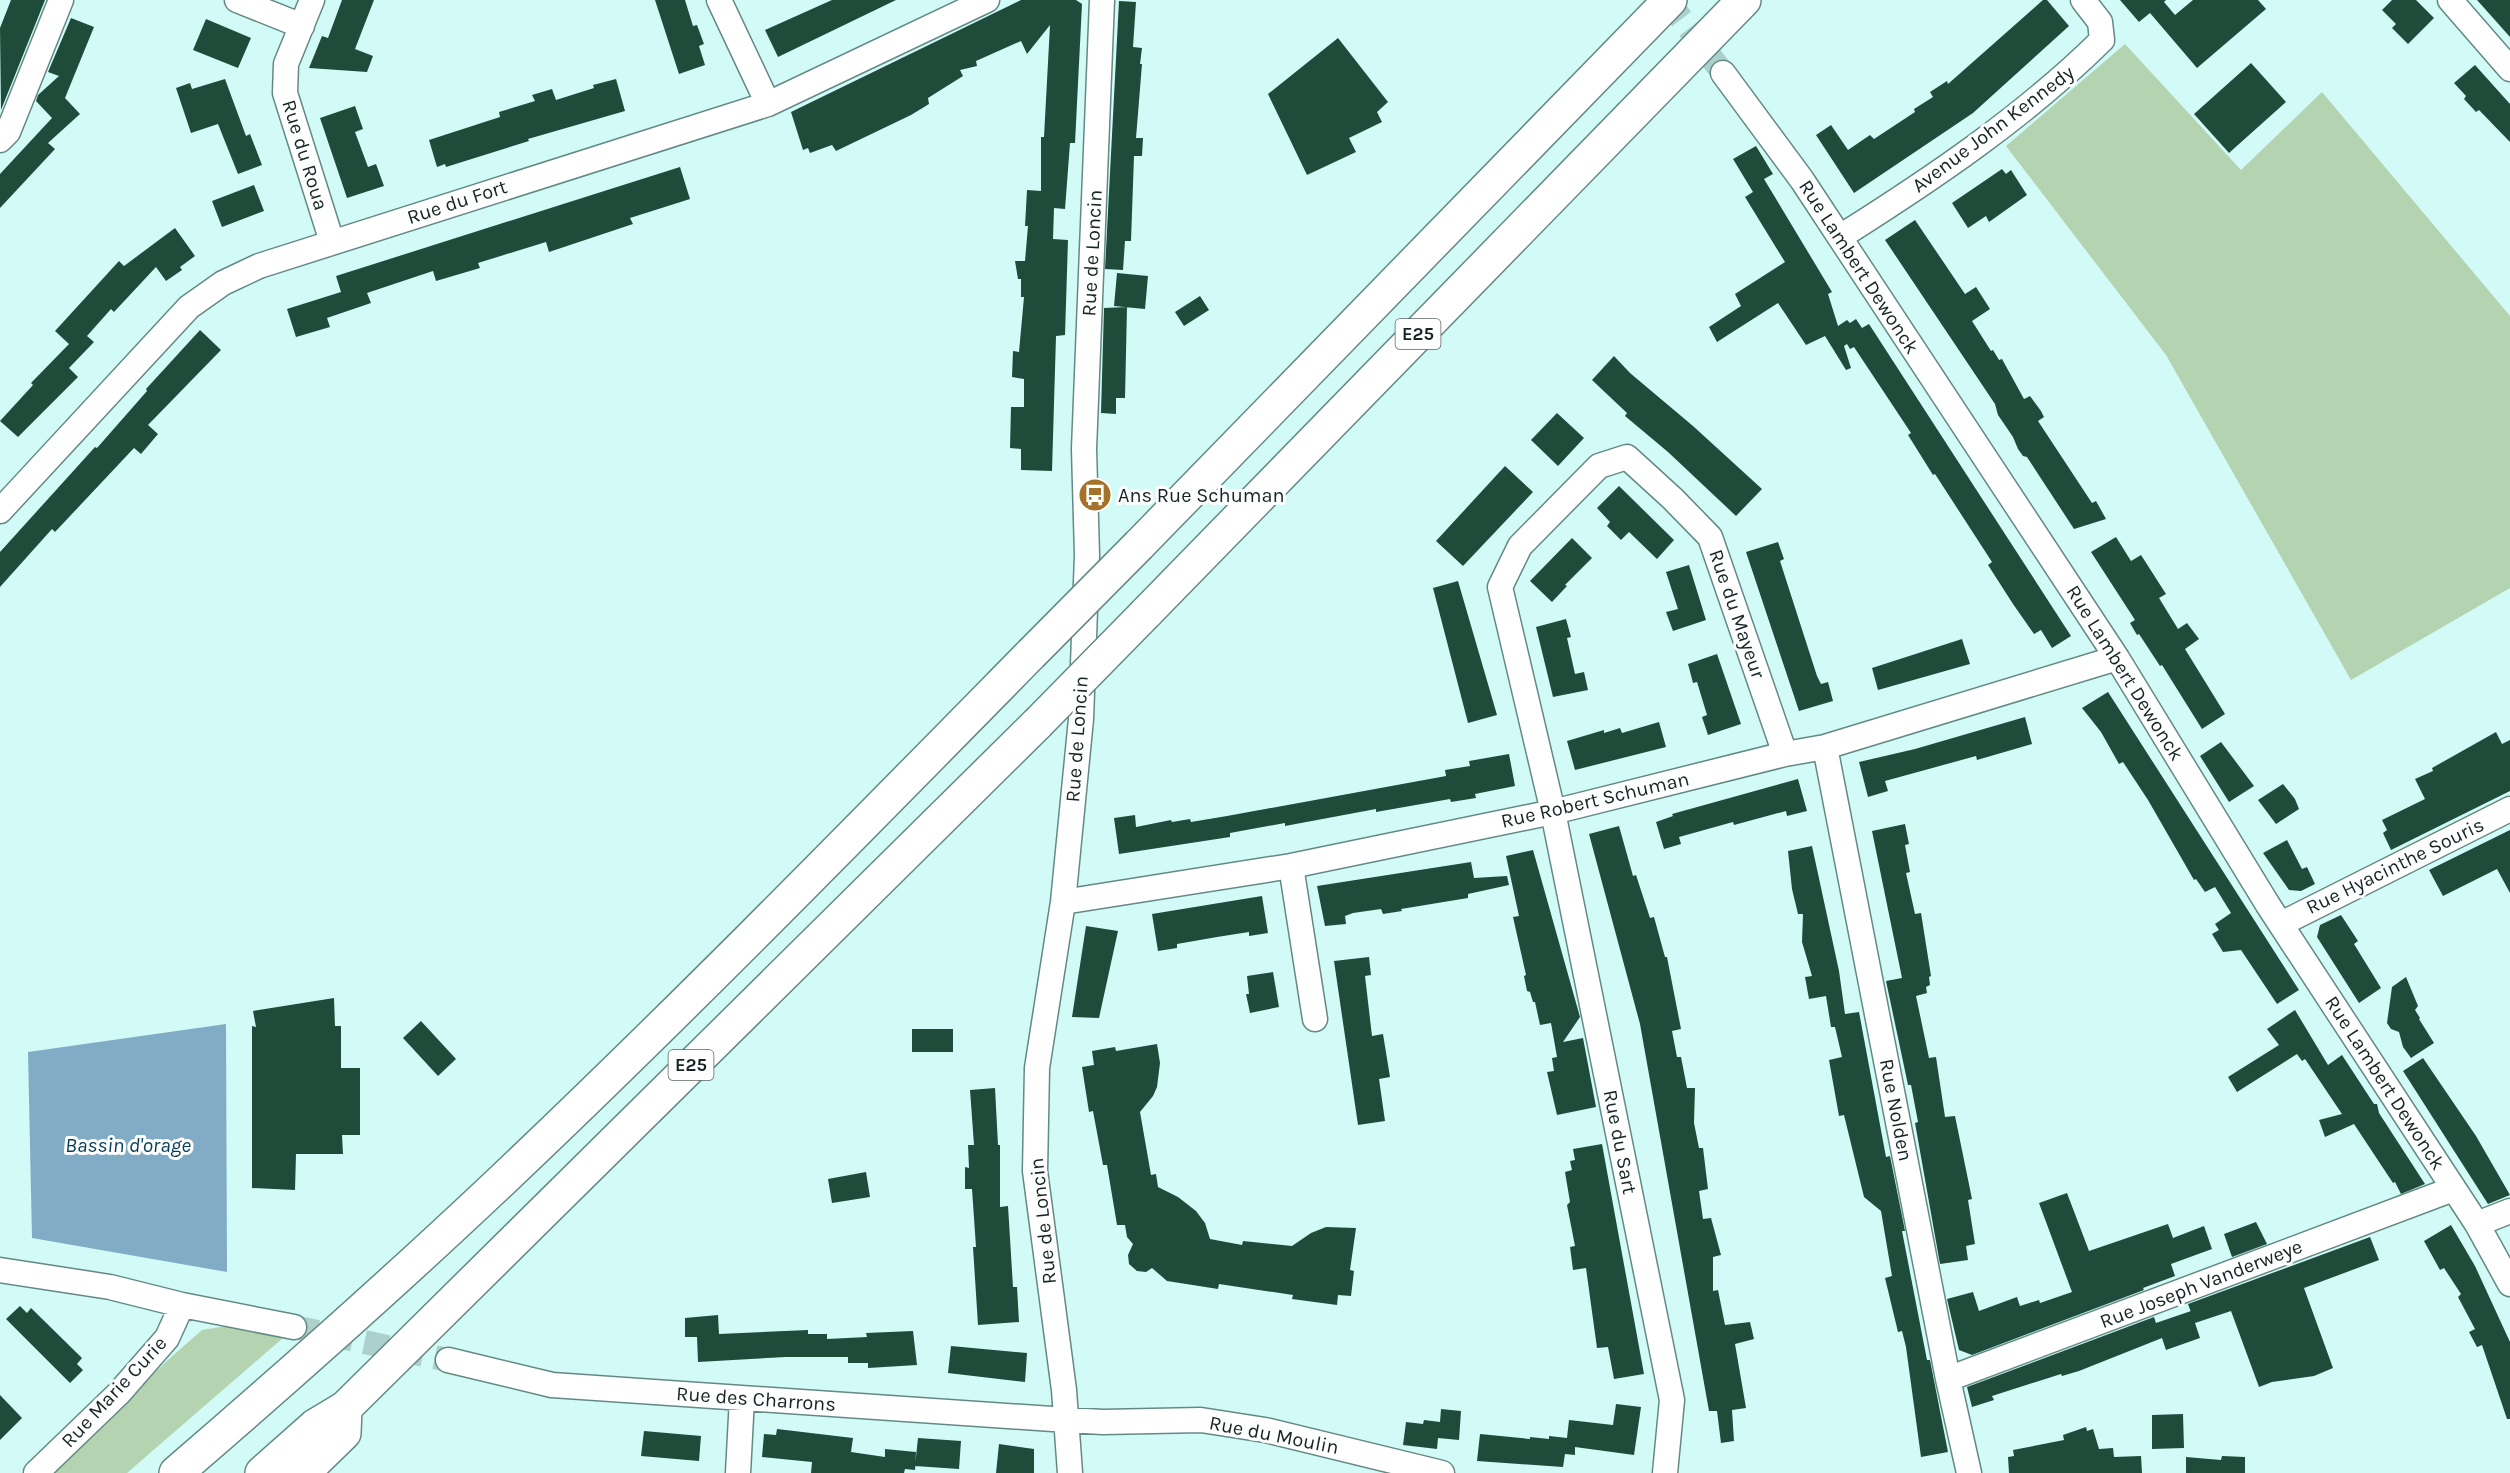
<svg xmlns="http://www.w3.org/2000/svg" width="2510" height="1473" viewBox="0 0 2510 1473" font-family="Karla,sans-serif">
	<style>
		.green { fill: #b4d3b1 }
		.water { fill: #82acc5 }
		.building { fill: #1e4b3a }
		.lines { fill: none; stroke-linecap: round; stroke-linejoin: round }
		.minor-tunnel { stroke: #acd0cd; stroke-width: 24; stroke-dasharray: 24 12; stroke-linecap: butt }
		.minor-casing { stroke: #648985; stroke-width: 27 }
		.highway-casing { stroke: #648985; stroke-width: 36 }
		.minor { stroke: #fff; stroke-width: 24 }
		.highway { stroke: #fff; stroke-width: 33 }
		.highway-bridge-casing { stroke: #648985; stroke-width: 36; stroke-linecap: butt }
		.highway-bridge { stroke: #fff; stroke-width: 33 }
		.labels { text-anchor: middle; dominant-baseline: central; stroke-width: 6; stroke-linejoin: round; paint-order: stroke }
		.shield { fill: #fefefe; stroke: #5c6665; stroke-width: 1.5 }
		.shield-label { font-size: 18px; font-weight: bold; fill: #162524 }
		.street-label { font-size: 20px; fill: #162524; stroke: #fefefe }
		.poi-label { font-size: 20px; fill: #162524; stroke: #fefefe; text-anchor: start }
		.water-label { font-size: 21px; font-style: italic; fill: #043e58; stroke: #fefefe }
	</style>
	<rect width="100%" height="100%" fill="#d2fbf7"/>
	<!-- green -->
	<path class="green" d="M2125 44 2241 170 2322 92 2510 316V588L2351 680 2166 355 2006 146Z
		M227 1326 283 1338 127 1473H50L169 1359 202 1330Z"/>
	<!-- water -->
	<path class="water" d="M226 1024 227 1272 32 1238 28 1052Z"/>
	<!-- building -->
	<path class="building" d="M11 0H45L1 110 0 28Z
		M342 0H374L355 49 373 56 367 72 309 68 322 36 328 38Z
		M655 0H685L693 26 697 25 704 44 699 46 705 65 679 74Z
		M832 0H896L778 57 765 30Z
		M1021 0H1076L1082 4 1075 143H1070L1065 209 1054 208 1053 239 1068 240 1065 335 1056 336 1052 471 1021 470V449L1010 448 1011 407H1024V379L1012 377 1013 351 1019 352 1024 297H1021V279H1018L1015 261H1025L1028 226H1025L1027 190 1041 191V137H1044L1050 25 1027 54 1021 41 976 61 977 66 960 70 963 76 928 98 929 104 911 115 836 151 832 145 810 153 808 148 803 150 791 112Z
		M2043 0H2047L2069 26 1973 113 1854 193 1816 135 1831 125 1848 150 1870 135 1874 139 1915 112 1914 109 1933 97 1930 92 1947 81 1948 84Z
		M2120 0H2166L2164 2 2175 15 2193 0H2258L2266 9 2197 68 2150 13 2139 22Z
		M2392 0H2416L2434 18 2408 44 2392 28 2396 24 2382 10Z
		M2477 0H2510V37L2494 19Z
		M1119 1 1136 2 1133 47 1142 48 1140 64H1142L1136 138H1143L1142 156H1134L1131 241H1125L1123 270 1105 269Z
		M71 18 94 27 65 98 80 114 48 143 55 149 0 208V174L52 118 36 101 38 95 59 76 48 72Z
		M206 19 251 38 238 68 193 50Z
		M1338 38 1388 102 1377 112 1382 122 1349 138 1356 152 1307 175 1268 94Z
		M2251 63 2286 102 2229 153 2194 114Z
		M2475 65 2510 104V142L2479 110 2476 112 2464 99 2466 96 2454 83Z
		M225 79 246 136 250 134 262 165 238 174 218 124 191 133 176 88 190 83 192 89Z
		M616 79 625 111 528 139 529 141 446 167 445 164 437 167 429 140 500 117 499 112 535 101 532 95 552 89 556 100 594 88 593 85Z
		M355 106 363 129 355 132 368 167 376 164 384 186 347 198 320 118Z
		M1756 146 1773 174 1764 179 1832 292 1828 294 1838 326 1847 320 1850 323 1856 319 1862 328 1869 324 2071 636 2052 648 2041 630 2034 634 2013 604 1988 565 1992 562 1935 474 1933 475 1908 435 1911 433 1854 347 1850 349 1847 344 1844 346 1851 368 1846 370 1825 336 1806 345 1778 303 1717 342 1709 327 1741 306 1735 294 1785 262 1745 197 1753 192 1733 159Z
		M680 167 690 199 630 218 633 224 549 252 546 242 478 263 480 268 436 281 433 271 367 293 371 303 327 318 330 327 296 337 287 309 341 292 336 276Z
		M2002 169 2006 174 2011 170 2027 195 1989 222 1986 216 1968 228 1952 203Z
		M254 185 264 211 222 227 212 201Z
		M1915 220 1965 294 1976 287 1990 309 1972 321 1991 351 1993 350 1999 360 2002 359 2024 399 2030 396 2041 411 2044 417 2038 421 2092 503 2096 501 2106 519 2074 529 2027 457 2023 456 2018 449 2013 437 1998 415 1995 404 1885 240Z
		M175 228 195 256 180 267 182 270 166 281 156 267 114 312 111 309 87 336 94 342 69 368 78 377 18 437 0 421 33 385 31 383 69 344 55 331 119 261 124 266Z
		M1117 273 1148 276 1145 309 1114 306Z
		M1200 296 1209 310 1184 326 1175 312Z
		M1127 307 1125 398H1116V414L1101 413 1104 308Z
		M200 330 221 350 148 425 158 434 141 454 134 448 55 532 52 529 0 587V552L95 447 97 448 147 391 146 389Z
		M1614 356 1630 373 1693 426 1762 489 1736 516 1668 452 1625 416 1627 413 1592 380Z
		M1557 413 1584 438 1558 466 1531 440Z
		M1505 466 1533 492 1463 566 1436 541Z
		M1619 486 1674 540 1657 559 1629 532 1621 540 1607 526 1610 522 1597 508Z
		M2116 537 2131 561 2141 555 2166 594 2159 598 2178 629 2187 623 2199 639 2185 649 2225 714 2202 729 2162 665 2160 666 2139 634 2137 635 2130 623 2135 620 2091 552Z
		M1572 538 1592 558 1565 585 1567 586 1552 602 1530 581Z
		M1778 542 1784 559 1780 561 1817 676 1821 684 1828 682 1833 701 1799 711 1746 552Z
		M1689 565 1706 620 1673 631 1666 612 1678 609 1666 572Z
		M1458 581 1497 715 1468 723 1433 588Z
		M1566 619 1571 637 1567 638 1575 674 1584 672 1588 690 1553 697 1536 627Z
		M1962 639 1970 664 1878 690 1872 668Z
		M1717 654 1741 724 1708 735 1702 717 1707 715 1697 682 1693 683 1688 664Z
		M2108 692 2299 990 2277 1004 2241 950 2223 952 2212 934 2219 930 2215 924 2231 913 2215 887 2205 892 2196 879 2194 880 2148 800 2123 762 2119 764 2101 732 2082 708Z
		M2025 717 2032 744 1977 760 1976 756 1885 781 1888 791 1868 797 1859 762 1915 749Z
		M1659 722 1666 747 1575 770 1567 741 1604 730V733L1620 728 1622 733Z
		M2496 732 2502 744 2510 740V791L2391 850 2383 833 2387 830 2382 820 2425 799 2415 779 2433 771 2432 768Z
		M2221 742 2254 786 2229 802 2200 756Z
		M1509 754 1515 786 1475 794 1476 798 1451 802 1450 799 1376 812V809L1285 826V823L1230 833V837L1119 854 1114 818 1135 815 1136 827 1171 820 1172 822 1190 819 1191 822 1227 816 1446 776 1445 770 1470 766 1469 761Z
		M1798 779 1807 811 1787 816 1786 811 1734 825 1733 822 1679 837 1681 844 1664 849 1656 822 1673 816 1672 814Z
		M2283 784 2295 799 2299 809 2276 824 2258 800Z
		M1905 824 1909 844 1905 845 1910 872 1906 873 1915 914 1921 913 1931 976 1929 977 1930 985 1926 987 1927 993 1916 996 1929 1058 1936 1057 1945 1117 1955 1116 1972 1199 1968 1200 1975 1244 1966 1246 1968 1260 1940 1264 1915 1123 1918 1122 1911 1085H1908L1886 981 1902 978 1872 831Z
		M1619 826 1633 876 1636 875 1650 918 1654 917 1665 957H1667L1681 1029 1672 1031 1677 1057H1681L1687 1088H1695L1694 1123 1699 1148H1703L1708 1189 1699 1191 1703 1219 1711 1218 1721 1255 1713 1257V1291L1718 1290 1725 1325 1750 1322 1754 1339 1735 1344 1746 1408 1732 1410 1734 1441 1721 1443 1717 1411H1709L1640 1024 1589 834Z
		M2510 830V893L2497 869 2443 896 2429 870Z
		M2287 840 2302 869 2307 867 2315 884 2301 891 2289 890 2263 853Z
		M1812 846 1839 971 1845 1014 1859 1012 1886 1157 1890 1156 1905 1231H1902L1927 1360H1930L1948 1452 1921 1457 1906 1347 1902 1331 1898 1332 1885 1278 1892 1276 1881 1211 1864 1197 1844 1115 1839 1116 1829 1060 1842 1057 1835 1027H1831L1826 996 1809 999 1805 977 1812 976 1802 942 1803 914H1798L1792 889 1788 851Z
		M1533 850 1580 1017 1563 1042 1583 1038 1596 1107 1557 1115 1547 1072 1554 1071 1552 1058 1557 1057 1551 1023 1540 1025 1535 1002H1533L1530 992 1527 991 1524 976 1526 975 1513 917 1519 916 1506 856Z
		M1471 862 1474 878 1507 876 1509 885 1468 894V898L1401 909 1402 911 1383 914 1381 909 1353 913 1345 916 1346 924 1325 926 1317 886Z
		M1262 896 1268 933 1249 936V932L1217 937 1177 944V948L1158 951 1152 914Z
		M2341 915 2358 941 2354 944 2381 988 2359 1003 2317 937 2320 925Z
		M1086 926 1118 931 1099 1018 1072 1017Z
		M1369 957 1371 975 1365 976 1372 1036 1383 1034 1390 1077 1379 1079 1385 1121 1358 1125 1334 961Z
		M1273 972 1279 1007 1250 1013 1246 994H1249L1247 976Z
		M2406 977 2418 1006 2415 1010 2420 1018 2419 1019 2434 1043 2411 1058 2403 1047 2399 1032 2391 1029 2387 1023 2392 987Z
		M334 998 335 1026H341V1068H360V1135H342L343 1154H296L295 1190 252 1188V1026L256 1027 253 1011Z
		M2295 1010 2328 1065 2342 1055 2374 1104H2377L2379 1113 2425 1184 2401 1194 2395 1182 2393 1183 2354 1124 2325 1137 2319 1120 2342 1114 2305 1059 2302 1061 2297 1054 2237 1092 2228 1077 2279 1045 2267 1029Z
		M421 1021 456 1059 438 1076 403 1038Z
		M912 1029H953V1052H912Z
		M1157 1044 1160 1063 1157 1087 1153 1096 1140 1112 1151 1175 1156 1174 1158 1187 1178 1197 1196 1211 1205 1223 1210 1239 1242 1245 1243 1241 1292 1246 1311 1233 1326 1227 1356 1228 1350 1270 1354 1271 1351 1296 1338 1295 1337 1305 1292 1299 1293 1295 1219 1284 1218 1289 1167 1281 1152 1268 1146 1272 1137 1271 1129 1264 1128 1255 1133 1244 1127 1237 1125 1225H1117L1107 1165H1103L1093 1111 1089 1112 1082 1067 1094 1065 1092 1051 1115 1047 1116 1051Z
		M2423 1058 2476 1136 2510 1195 2488 1204 2412 1085 2403 1071Z
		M995 1088 998 1145H1000V1207L1008 1206 1013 1287H1017L1019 1322 978 1325 973 1247H976L972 1189H965V1167L969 1168 968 1145H974L970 1090Z
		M1602 1144 1644 1374 1614 1379 1608 1347 1597 1348 1586 1268 1573 1270 1570 1247 1575 1246 1567 1205 1570 1202 1565 1172 1572 1170 1570 1161 1575 1160 1573 1149Z
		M866 1172 870 1197 832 1203 828 1179Z
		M2067 1193 2089 1251 2168 1224 2173 1238 2204 1226 2212 1249 2171 1264 2175 1276 2143 1288 2144 1290 1972 1355 1959 1350 1947 1299 1973 1292 1979 1311 2017 1297 2020 1306 2039 1300 2040 1303 2072 1292 2039 1203Z
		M2256 1222 2267 1244 2232 1257 2224 1234Z
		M2451 1225 2475 1266 2510 1342V1419H2507L2482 1345 2477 1347 2469 1332 2475 1329 2458 1297 2461 1294 2444 1268 2440 1270 2424 1241Z
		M2370 1237 2379 1260 2304 1288 2333 1368 2314 1376 2272 1382 2259 1387 2231 1311 2195 1323 2188 1304Z
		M20 1306 27 1313 31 1308 82 1358 77 1364 83 1370 70 1383 6 1319Z
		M2191 1311 2200 1338 2166 1350 2162 1338 2079 1371 2062 1376 2061 1374 1992 1396 1994 1400 1972 1407 1967 1387 2154 1317 2156 1323Z
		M718 1315 719 1334 808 1330V1334H827V1339L867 1337 866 1333 913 1331 917 1365 868 1368V1363H848V1357H786L698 1362 697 1337H685V1318Z
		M951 1346 1027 1353 1025 1382 948 1373Z
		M0 1395 22 1418 0 1440Z
		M1616 1404 1641 1407 1634 1455 1575 1447V1455L1565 1454 1563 1467 1477 1461 1480 1434 1530 1439V1437L1549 1439V1436L1567 1438 1569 1420 1613 1425Z
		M1441 1409 1461 1411 1459 1440 1438 1438 1437 1449 1403 1445 1406 1422 1423 1424 1424 1420 1440 1422Z
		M2183 1414 2184 1448 2152 1449V1415Z
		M2086 1427 2087 1431 2093 1429 2099 1449 2113 1448 2114 1457 2141 1456 2142 1473H2009L2008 1457 2014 1456 2013 1450 2064 1440 2063 1435Z
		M777 1429 853 1438 851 1452 885 1457V1449L916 1452 915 1470 905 1469 904 1473H811L812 1462 762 1457 764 1434 776 1435Z
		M644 1431 701 1436 699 1461 641 1456Z
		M918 1438 961 1441 959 1469 915 1466Z
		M999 1444 1034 1449V1473H996Z
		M2222 1456 2245 1457V1473H2186V1457L2221 1460Z"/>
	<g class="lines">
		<!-- minor-tunnel -->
		<path class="minor-tunnel" d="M1667 0 1723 73
			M294 1327 448 1360"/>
		<defs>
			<path id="minor" d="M237 0 302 26
				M312 0 286 64 285 93 332 242
				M719 0 768 104
				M2450 0 2510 69
				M1723 73 1802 180 2117 658 2268 905 2477 1224 2510 1284
				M0 140 8 132 61 0
				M1840 237C1932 179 2024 117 2102 40L2100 22 2083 0
				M0 511 189 307 223 283 259 266 768 104 987 0
				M1825 747 1948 1379 1969 1473
				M1291 866 1315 1019
				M1063 902 1291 866 1553 812 1785 754 1825 747 2117 658
				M2281 924 2510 809
				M2477 1224 2510 1211
				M0 1270 110 1287 182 1305 294 1327
				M448 1360 552 1385 1067 1420 1103 1422 1201 1420 1265 1430 1442 1473
				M1948 1379 2453 1189
				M36 1473 119 1393 167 1338 182 1305
				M738 1473 742 1398
				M1070 1473 1064 1390 1035 1171 1037 1068 1063 902 1081 719 1087 555 1084 449 1102 0
				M1665 1473 1672 1400 1553 812 1500 587 1520 546 1599 466 1627 457 1673 499 1710 537 1785 754"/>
			<path id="highway" d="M1139 545 1670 0
				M1145 614 1744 0
				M176 1473C284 1380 391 1285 495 1187 678 1014 854 834 1031 654
				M262 1473 315 1426 345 1408 1038 723
				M303 1473 344 1433 345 1408"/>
		</defs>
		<!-- minor casing -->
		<use href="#minor" class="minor-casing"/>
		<!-- highway casing -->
		<use href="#highway" class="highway-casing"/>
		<!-- minor -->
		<use href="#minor" class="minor"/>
		<!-- highway -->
		<use href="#highway" class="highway"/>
		<defs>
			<path id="highway-bridge" d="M1031 654 1139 545
				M1038 723 1145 614"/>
		</defs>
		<!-- highway-bridge casing -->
		<use href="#highway-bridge" class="highway-bridge-casing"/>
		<!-- highway-bridge -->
		<use href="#highway-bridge" class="highway-bridge"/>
	</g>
	<!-- icons -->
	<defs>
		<symbol id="bus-disc" viewBox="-11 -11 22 22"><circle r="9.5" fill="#a47229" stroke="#fefefe"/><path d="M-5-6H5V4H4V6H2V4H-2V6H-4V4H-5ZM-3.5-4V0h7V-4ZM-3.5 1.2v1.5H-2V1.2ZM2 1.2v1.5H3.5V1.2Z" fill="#fff"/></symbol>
	</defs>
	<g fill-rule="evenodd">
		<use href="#bus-disc" x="1076" y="476" width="38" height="38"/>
	</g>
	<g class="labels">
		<!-- shield labels -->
		<g class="shield">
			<rect x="1395.5" y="319" width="45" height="30" rx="4.5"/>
			<rect x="668.5" y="1050" width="45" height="30" rx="4.5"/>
		</g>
		<g class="shield-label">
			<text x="1418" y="334">E25</text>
			<text x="691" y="1065">E25</text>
		</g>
		<!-- street labels -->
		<g class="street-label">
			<text transform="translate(1993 129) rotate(-37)">Avenue John Kennedy</text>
			<text transform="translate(305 155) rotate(73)">Rue du Roua</text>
			<text transform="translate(457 202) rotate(-18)">Rue du Fort</text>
			<text transform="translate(1092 253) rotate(-87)">Rue de Loncin</text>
			<text transform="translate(1859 267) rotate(57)">Rue Lambert Dewonck</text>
			<text transform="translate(1737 614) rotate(71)">Rue du Mayeur</text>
			<text transform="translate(2125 673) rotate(58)">Rue Lambert Dewonck</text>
			<text transform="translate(1077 739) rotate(-86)">Rue de Loncin</text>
			<text transform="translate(1595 800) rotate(-13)">Rue Robert Schuman</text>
			<text transform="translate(2395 866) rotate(-26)">Rue Hyacinthe Souris</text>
			<text transform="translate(2385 1083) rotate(57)">Rue Lambert Dewonck</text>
			<text transform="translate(1896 1110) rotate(79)">Rue Nolden</text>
			<text transform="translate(1620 1142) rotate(79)">Rue du Sart</text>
			<text transform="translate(1043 1221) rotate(-96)">Rue de Loncin</text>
			<text transform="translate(2201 1284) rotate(-21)">Rue Joseph Vanderweye</text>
			<text transform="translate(114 1392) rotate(-47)">Rue Marie Curie</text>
			<text transform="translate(756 1399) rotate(4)">Rue des Charrons</text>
			<text transform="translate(1274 1435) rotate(11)">Rue du Moulin</text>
		</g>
		<!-- poi labels -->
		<g class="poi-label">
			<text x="1118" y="495">Ans Rue Schuman</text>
		</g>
		<!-- water labels -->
		<g class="water-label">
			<text x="128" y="1145">Bassin d'orage</text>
		</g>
	</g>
</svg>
